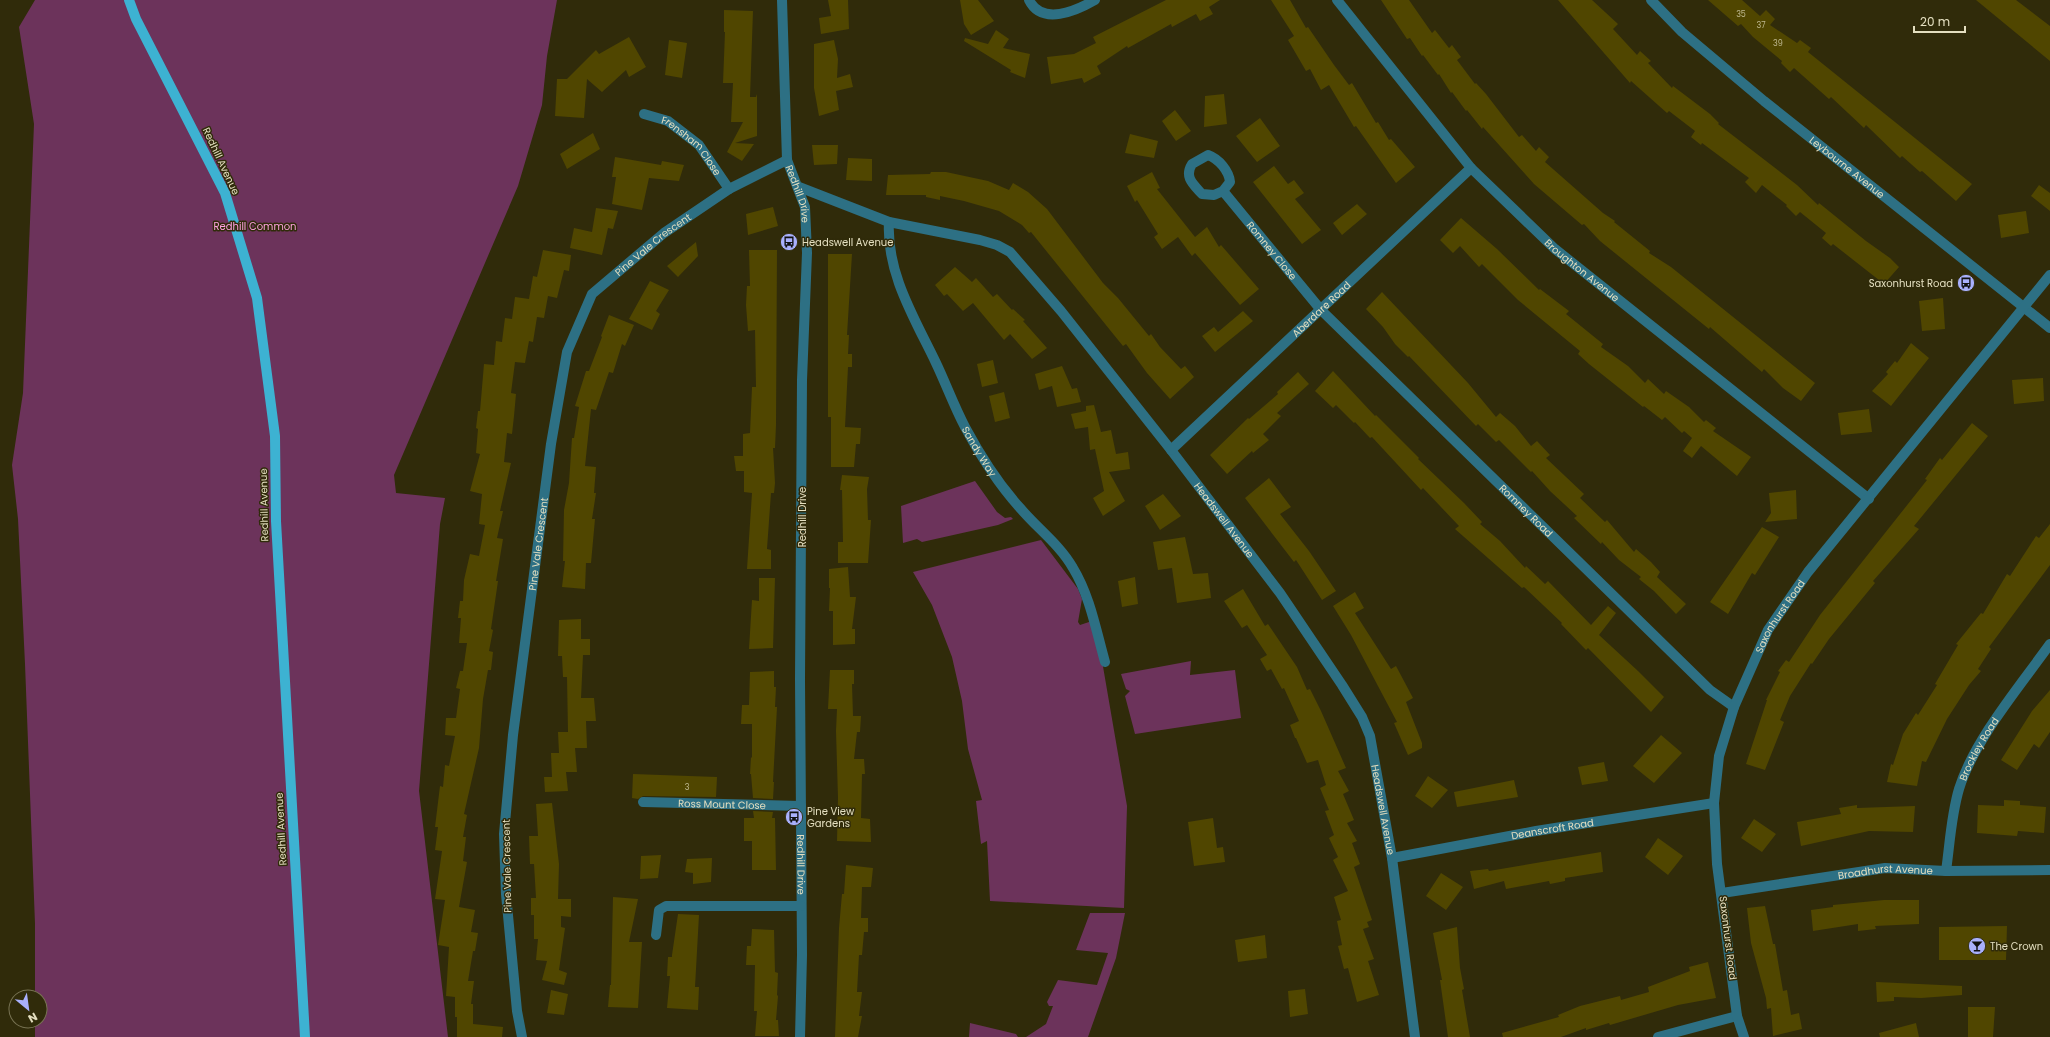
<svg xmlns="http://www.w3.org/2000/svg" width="2050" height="1037" viewBox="0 0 2050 1037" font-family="Poppins,sans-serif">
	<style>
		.green { fill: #6c335b }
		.building { fill: #504600 }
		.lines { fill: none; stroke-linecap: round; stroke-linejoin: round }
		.minor { stroke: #2d7084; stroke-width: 10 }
		.major { stroke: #3db2d2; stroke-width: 10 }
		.labels { text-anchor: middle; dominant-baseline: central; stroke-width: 3; stroke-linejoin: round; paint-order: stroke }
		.number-label { font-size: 8px; fill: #bfb990 }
		.street-label { font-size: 10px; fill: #e4dfc0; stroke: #302b0a }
		.park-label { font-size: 10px; fill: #ffa2e1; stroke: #302b0a }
		.poi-label { font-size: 10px; fill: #e4dfc0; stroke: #302b0a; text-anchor: start }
	</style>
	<rect width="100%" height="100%" fill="#302b0a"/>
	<!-- green -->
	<path class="green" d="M35 0H557L547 56 542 105 518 186 394 475 396 493 445 498 440 524 419 791 448 1037H35V1021H40V997H35V924L25 664 18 519 12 465 23 393 34 124 19 27Z
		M975 481 997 512 1005 518 1011 517 1013 519 998 525 922 542 917 539 903 543 901 506Z
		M1041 540 1078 589 1082 599 1078 622 1080 625 1095 620 1127 806 1124 908 990 901 987 841 981 844 976 801 982 800 968 749 962 701 952 657 932 605 913 572Z
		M1191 661 1190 675 1235 670 1241 718 1135 734 1125 696 1130 691 1126 689 1121 674Z
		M1090 913H1125L1116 958 1088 1037H1026L1046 1024 1053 1006H1049L1047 1002 1058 980 1097 985 1108 953 1076 950Z
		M970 1023 1016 1034 1018 1037H969Z"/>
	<!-- building -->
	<path class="building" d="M828 0H848L849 29 821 34 819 18 831 16Z
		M960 0H978L994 21 971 35 964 24Z
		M1166 0H1220L1209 7 1213 14 1200 21 1196 14 1172 27 1171 24 1128 48 1127 46 1097 66 1101 74 1084 83 1082 78 1051 84 1047 57 1074 54 1096 43 1093 37Z
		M1271 0H1290L1306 28 1308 27 1334 65 1349 85 1352 83 1376 123 1378 122 1389 140 1391 139 1415 167 1396 183 1356 126 1354 127 1329 85 1321 90 1310 69 1306 71 1288 40 1294 36Z
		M1381 0H1409L1432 33 1435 30 1449 48 1452 45 1461 57 1457 60 1475 84 1476 83 1486 94 1519 137 1522 135 1536 151 1539 147 1549 157 1545 162 1603 213 1615 221 1614 222 1650 251 1649 253 1671 267 1815 383 1801 401 1783 388 1764 369 1762 372 1710 327 1709 329 1600 241 1584 224 1582 225 1534 184 1483 127 1482 129 1467 110 1466 111 1452 92 1451 93 1439 74 1438 75 1423 55 1422 56 1410 38 1407 39Z
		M1558 0H1592L1618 24 1613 29 1637 55 1640 51 1651 61 1648 63 1672 88 1673 86 1710 114 1719 123 1718 124 1797 185 1818 205 1819 203 1866 241 1890 258 1899 267 1884 284 1833 244 1831 246 1822 238 1826 233 1800 212 1796 216 1786 206 1787 205 1762 185 1756 193 1745 182 1749 178 1702 143 1701 145 1691 137 1695 131 1669 111 1667 113 1631 81 1630 83Z
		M1708 0H1742L1760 16 1766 10 1775 19 1770 25 1797 43 1800 40 1811 48 1808 52 1972 184 1956 201 1922 171 1920 172 1902 156 1900 158 1866 125 1864 128 1831 97 1829 99 1794 68 1790 72 1781 63 1782 61 1753 37 1741 24 1738 26Z
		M1976 0H2016L2050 26V61Z
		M724 10 753 11 750 97H756L757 94V136L735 143 754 144 742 161 727 152 743 122H731L733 83H723L725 32H724Z
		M996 30 1009 39 1003 48 1030 54 1025 78 1010 72 1011 70 964 41 965 38 988 44Z
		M629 37 646 67 629 77 626 70 602 92 587 79 584 118 555 116 557 79H567L596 50 599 54Z
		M669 40 687 43 682 78 665 75Z
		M834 40 838 59 837 78 850 74 853 87 836 91 839 110 819 116 814 88V44Z
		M1224 94 1227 124 1204 127 1205 96Z
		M1175 110 1191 131 1176 141 1162 121Z
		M1260 118 1280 146 1257 162 1236 136Z
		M593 133 600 149 567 169 560 154Z
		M1130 134 1158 141 1154 158 1125 153Z
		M812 145H838L837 164 814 165Z
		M615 157 661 165 662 161 684 165 679 181 649 178 642 210 612 204 616 177H612Z
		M848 158 872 159V181L846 180Z
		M1274 166 1288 184 1294 180 1304 193 1295 199 1321 230 1302 244 1253 182Z
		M931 172H946L988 181 1009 190 1013 183 1028 192 1047 209 1103 283 1118 298 1149 336 1151 334 1160 347 1181 369 1185 366 1194 377 1170 399 1147 373 1126 344 1123 346 1114 335 1031 232 1029 233 1022 225 999 211 964 201 940 196V200L926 197V195H886L888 175 930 174Z
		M1152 172 1160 188 1157 189 1195 237 1207 227 1219 247 1221 245 1259 289 1240 305 1195 253 1192 256 1178 237 1162 249 1154 237 1158 234 1137 200 1135 202 1127 186Z
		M2039 185 2050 193V211L2031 196Z
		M1357 204 1367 214 1342 235 1333 223Z
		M773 207 778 226 748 235 746 214Z
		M596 208 618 211 613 229 608 228 602 255 570 248 574 228 592 232Z
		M2026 211 2029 233 2001 238 1998 215Z
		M1461 218 1497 249 1539 290 1540 289 1569 311 1566 314 1603 344 1601 347 1628 366 1645 383 1648 379 1664 394 1666 391 1689 407 1704 422 1706 420 1716 428 1713 431 1751 457 1737 476 1701 446 1692 458 1683 451 1692 438 1684 431 1682 433 1665 417 1662 420 1644 406 1643 407 1589 364 1578 354 1580 351 1518 300 1482 264 1479 267 1460 246 1453 253 1440 240Z
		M696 242 698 256 678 277 667 266Z
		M543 250 571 255 569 271 564 270 557 298 548 296 544 318 537 317 533 342 529 341 525 363 515 362 511 393 516 394 514 416 512 434 507 433 504 462 511 463 500 511H503L497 538 503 539 496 581H498L491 629 493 630 489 651 493 652 491 670H488L483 699 479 748 464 814 467 815 463 837H466L463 861 467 862 459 907 475 910 471 932 478 933 475 951H473L468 981H474L471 1004H473V1024L503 1027 502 1037H457V1017H455V997L446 996 449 947 438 945 445 900 435 899 442 851 435 850 438 827H435L440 786 443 787 445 765 449 766 455 736 445 735 446 718H456L460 689 456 688 460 671H463L467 643H459L461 618H458L460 601H463L464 580 470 554 479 556 485 525 479 524 482 494 470 491 480 454 476 453 478 429 476 428 478 411H480L484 364 494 365 496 341 502 342 505 318 512 319 515 297 529 299 533 276 537 277Z
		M749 250H777L776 425 775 448H773L775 483 774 493H771L767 549 771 550V569H747L752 493 744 492V471H736L734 456H743V434L750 433 752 387H756L755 330 748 331 746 305 747 286H750Z
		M828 254H852L847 335H849L848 354H852V367H848L845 427 861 428 860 444H856L854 467H831V417H828Z
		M955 267 972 282 976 278 993 297 997 294 1012 310 1013 309 1025 320 1023 321 1047 348 1032 359 1010 334 1004 340 973 303 963 311 947 294 944 296 935 285Z
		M650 281 669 290 656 311 660 314 652 330 629 319Z
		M1382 292 1468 383 1496 417 1500 413 1515 426 1531 446 1537 441 1550 455 1546 458 1584 494 1580 498 1605 522 1607 520 1634 552 1636 549 1651 562 1660 572 1657 577 1686 604 1676 614 1654 591 1639 579 1641 577 1619 560 1602 542 1601 544 1574 518 1577 516 1550 491 1532 471 1531 472 1499 440 1496 442 1478 424 1476 426 1409 356 1408 357 1395 344 1383 327 1366 309Z
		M1943 298 1945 329 1922 331 1919 301Z
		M1243 311 1253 321 1215 352 1202 336 1214 327 1218 332Z
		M609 315 634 325 625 346 622 344 613 373 609 372 596 410 591 409 585 466 596 467 594 493H596L592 519H595L591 563H586L585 589 562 587 565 561H563L564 510 569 483 572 438H574L579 407 575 406 586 371H589L602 337 601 336Z
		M1911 343 1929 358 1891 406 1872 391 1888 374 1886 372 1895 361 1897 363Z
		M993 360 998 383 982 387 977 364Z
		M1062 366 1072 389 1077 388 1081 402 1057 407 1052 386 1039 390 1035 374Z
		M1333 371 1375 416 1376 415 1419 458 1418 459 1464 503 1482 522 1480 524 1500 541 1525 568 1526 566 1545 584 1548 581 1591 625 1608 606 1616 613 1599 635 1638 671 1664 697 1651 712 1588 648 1586 650 1561 624 1562 623 1524 587 1522 588 1455 529 1459 526 1423 488 1421 490 1372 437 1370 438 1355 422 1354 423 1336 405 1333 408 1315 391Z
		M1298 372 1309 384 1277 413 1281 416 1263 434 1269 440 1253 453 1252 451 1227 474 1210 455 1248 418 1249 419 1278 394 1277 392Z
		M2043 378 2044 401 2014 404 2012 380Z
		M1004 392 1010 418 995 422 989 396Z
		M1094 405 1101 432 1111 430 1116 454 1128 452 1130 469 1109 472 1125 501 1103 516 1093 498 1104 491 1095 449 1090 450 1088 427 1075 429 1071 414 1086 411V406Z
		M1869 409 1872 432 1841 435 1838 413Z
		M1972 423 1988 436 1914 526 1919 529 1873 581 1875 583 1829 639 1812 664 1811 663 1790 696 1780 720 1784 722 1765 770 1746 764 1767 700H1766L1780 672 1778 671 1786 660 1789 662 1820 615 1927 480 1925 479 1940 458 1942 460Z
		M842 475 869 477 867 489 868 520H871L868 563H838V542H843L842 490H840Z
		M1269 478 1291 507 1280 514 1309 551 1336 591 1322 600 1296 560 1294 562 1245 498Z
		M1796 490 1797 519 1765 522 1771 513 1769 493Z
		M1163 494 1181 516 1160 530 1145 506Z
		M2050 524V565L1989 647 1991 649 1978 669 1981 671 1969 685 1947 719 1926 762 1922 761 1917 786 1887 782 1891 764 1893 765 1903 734 1916 713 1918 715 1937 685 1935 684 1958 645 1956 644 1981 613 1983 614 2007 574 2010 576 2036 536 2039 538Z
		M1762 527 1779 537 1755 575 1752 573 1728 614 1710 602Z
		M1185 537 1193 574 1208 573 1211 598 1177 603 1172 568 1158 570 1153 542Z
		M848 567 850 597H856L852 629H855V644L833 645V611H829L830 588H829V569Z
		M1135 577 1138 604 1122 607 1118 581Z
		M759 578H775L773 648 749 649 752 600 759 601Z
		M1243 589 1265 626 1268 624 1297 667 1307 690 1310 689 1321 711 1346 768 1338 771 1349 791 1343 794 1354 820 1347 823 1357 841 1352 843 1360 864 1354 867 1372 920 1367 922 1369 927 1363 929 1374 959 1368 961 1379 995 1357 1002 1348 968 1344 969 1338 946 1342 945 1337 921 1341 920 1334 897 1348 891 1333 860 1338 857 1329 838 1334 835 1325 811 1329 810 1320 788 1326 785 1318 760 1307 763 1296 738H1295L1290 725 1299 721 1284 688 1282 689 1271 669 1267 671 1260 659 1267 655 1247 625 1242 628 1224 601Z
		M1355 592 1364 608 1355 613 1391 669 1396 666 1413 698 1406 702 1422 743V748L1408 755 1394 723 1397 722 1351 635 1333 606Z
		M581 619V639H590V655H583L581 698H594L596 721H586L587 748H575L577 772H566L568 791 545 792 544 777H552L551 753H559L558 732H568L567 677H563L562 656H558L559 620Z
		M830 670H854V684H852L853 716H861L860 732H857L854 759H864L865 774H862L861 818 870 819 871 842 837 841 838 798 836 731 837 709H828Z
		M774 671V687H776L775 707H777L773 782H774L773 799 753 798 751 774H750L751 757 752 758V724H741L742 705H749L750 672Z
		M2050 690V732L2039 748 2034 744 2017 770 2001 760 2032 711Z
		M1661 735 1682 753 1654 783 1633 766Z
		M1604 762 1608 781 1582 785 1578 767Z
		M633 774 717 777 716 797 643 796 638 799 632 798Z
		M1428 776 1448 790 1432 808 1415 796Z
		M1514 780 1518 797 1457 807 1454 792Z
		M2004 800 2020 801V805L2046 807 2044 833 2018 831 2017 836 1977 833 1978 805 2004 806Z
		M552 803 559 864 558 899H571V917L561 916V927L565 928 559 970 567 973 564 985 542 980 547 961 536 960 538 939H534V915H531V898H536L534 864H530L529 836H538L536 804Z
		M1857 805V808L1915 806 1913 832 1869 831 1801 846 1797 822 1841 814 1839 808Z
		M753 811 773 812 772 818H775L776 870H752V841H744V818H754Z
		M1213 818 1217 848 1223 847 1225 862 1194 866 1188 822Z
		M1754 819 1776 834 1762 852 1741 838Z
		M1658 838 1683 856 1668 875 1645 857Z
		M1601 852 1603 872 1565 878V881L1550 884 1549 881 1506 889 1504 881 1474 889 1470 871 1488 869 1489 871Z
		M661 855 658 878 640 879 641 856Z
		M712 858 711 882 693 884V873L685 872 687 859Z
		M846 865 873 868 871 887H862L861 918H868V932H864L862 955H859L857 992H862L859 1016H862L858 1037H835L839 928 842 894H844Z
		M1441 873 1463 887 1446 910 1426 896Z
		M613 897 638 899 629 942H642L638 1008 608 1007 610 985H611Z
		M1884 900H1919V924L1875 926 1876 929 1858 931V924L1813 931 1811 910 1833 907V905Z
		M1765 906 1773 944H1775L1783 991 1787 990 1791 1015 1799 1013 1802 1029 1773 1036 1771 1008 1767 1009 1766 998 1751 943 1747 908Z
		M678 914 699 915 695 987H699L698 1010 667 1008 670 976H667L668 957H672V955Z
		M2007 926 2006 960H1939V927Z
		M1457 927 1460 968 1464 989 1462 990 1470 1037H1448L1440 980H1442L1433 933Z
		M752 929 774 930 775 972 778 973 777 995 778 996 776 1020H778L779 1036H755L757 1011H754L755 965H746L747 946H751Z
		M1265 935 1267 958 1238 962 1235 940Z
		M1708 962 1716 998 1678 1005 1610 1025 1609 1023 1586 1030V1028L1561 1037H1503L1502 1033 1559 1017 1558 1015 1580 1006 1620 996 1621 1000 1649 992 1648 987 1690 971 1689 967Z
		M1876 982 1962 986V995L1921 998 1894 997V1001L1877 1002Z
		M1305 989 1308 1014 1290 1017 1288 991Z
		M551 990 568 994 564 1015 547 1013Z
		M1968 1007H1995L1993 1037H1968Z
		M1916 1023 1919 1037H1880L1879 1033Z"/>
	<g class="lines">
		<!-- minor -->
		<g class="minor">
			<path id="s1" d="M782 0 787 160 805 207 807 253 802 380 800 680 802 955 800 1037"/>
			<path d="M1029 0C1042 26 1076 11 1095 0"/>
			<path id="s2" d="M1337 0 1471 168 1555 249 1869 499"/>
			<path id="s3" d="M1651 0 1682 32 1764 101 2050 328"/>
			<path id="s4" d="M644 114 668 121 699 145 729 189"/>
			<path id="s5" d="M799 187 889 222 980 240 997 245 1010 252 1061 311 1171 450 1280 593 1342 685 1362 717 1370 736 1392 858 1415 1037"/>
			<path id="s6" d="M1223 191 1230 182C1229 171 1219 159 1208 155L1192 164C1184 177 1193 184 1202 194L1214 195 1223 191 1321 310 1710 690 1734 707"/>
			<path id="s7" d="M889 222C886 273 915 319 936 363 946 384 954 406 965 427 980 455 999 485 1021 509 1038 529 1060 545 1073 568 1090 596 1096 630 1105 662"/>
			<path id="s8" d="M1171 450 1471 168"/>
			<path id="s9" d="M643 802 801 806"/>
			<path id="s10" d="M1392 858 1536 831 1714 803"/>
			<path id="s11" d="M1946 871C1950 843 1951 816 1959 789 1974 740 2020 686 2050 644"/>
			<path id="s12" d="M1722 893 1885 868 1946 871 2050 870"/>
			<path d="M656 935 659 910 666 906H801"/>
			<path id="s13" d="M522 1037 517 1011 506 894 504 834 513 735 551 444 567 352 592 294 664 233 729 189 787 160"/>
			<path d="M1658 1037 1737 1016"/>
			<path id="s14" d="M1744 1037 1737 1016 1717 864 1714 803 1719 756 1734 707 1768 630 1808 572 2050 275"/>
		</g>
		<!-- major -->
		<path class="major" d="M129 0 136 19 225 193 257 298 275 436 276 521 305 1037"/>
	</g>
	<!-- icons -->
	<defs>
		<symbol id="bus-disc" viewBox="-11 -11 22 22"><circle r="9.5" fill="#a9b0fc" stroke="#302b0a"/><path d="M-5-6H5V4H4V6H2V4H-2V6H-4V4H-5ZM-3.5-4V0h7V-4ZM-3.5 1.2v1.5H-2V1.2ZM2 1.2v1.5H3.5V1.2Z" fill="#111"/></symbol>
		<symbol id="bar-disc" viewBox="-11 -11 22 22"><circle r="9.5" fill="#a9b0fc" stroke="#302b0a"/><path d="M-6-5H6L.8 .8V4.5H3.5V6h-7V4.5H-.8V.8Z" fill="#111"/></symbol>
	</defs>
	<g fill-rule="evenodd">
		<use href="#bus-disc" x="779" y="232" width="20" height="20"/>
		<use href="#bus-disc" x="1956" y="273" width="20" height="20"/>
		<use href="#bus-disc" x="784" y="807" width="20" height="20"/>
		<use href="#bar-disc" x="1967" y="936" width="20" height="20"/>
	</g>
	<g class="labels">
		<!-- number labels -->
		<g class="number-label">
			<text x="1741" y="14">35</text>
			<text x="1761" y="25">37</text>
			<text x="1778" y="43">39</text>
			<text x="687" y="787">3</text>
		</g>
		<!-- street labels -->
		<g class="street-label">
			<text stroke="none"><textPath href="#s4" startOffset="59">Frensham Close</textPath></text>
			<text transform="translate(221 161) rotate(65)">Redhill Avenue</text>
			<text stroke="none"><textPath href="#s3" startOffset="258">Leybourne Avenue</textPath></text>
			<text stroke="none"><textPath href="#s1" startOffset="196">Redhill Drive</textPath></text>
			<text stroke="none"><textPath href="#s13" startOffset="832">Pine Vale Crescent</textPath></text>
			<text stroke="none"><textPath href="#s6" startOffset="200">Romney Close</textPath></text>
			<text stroke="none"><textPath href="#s2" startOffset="366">Broughton Avenue</textPath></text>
			<text stroke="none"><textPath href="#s8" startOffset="206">Aberdare Road</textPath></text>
			<text stroke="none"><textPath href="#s7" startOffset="249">Sandy Way</textPath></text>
			<text transform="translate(264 505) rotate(-91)">Redhill Avenue</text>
			<text stroke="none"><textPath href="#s6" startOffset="564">Romney Road</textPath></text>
			<text transform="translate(802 517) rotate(-90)">Redhill Drive</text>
			<text stroke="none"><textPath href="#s5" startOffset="565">Headswell Avenue</textPath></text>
			<text stroke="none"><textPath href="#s13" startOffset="496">Pine Vale Crescent</textPath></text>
			<text stroke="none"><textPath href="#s14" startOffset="437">Saxonhurst Road</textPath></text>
			<text stroke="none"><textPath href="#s11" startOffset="128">Brockley Road</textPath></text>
			<text stroke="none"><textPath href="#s9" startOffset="79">Ross Mount Close</textPath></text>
			<text stroke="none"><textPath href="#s5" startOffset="901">Headswell Avenue</textPath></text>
			<text stroke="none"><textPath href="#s10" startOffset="163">Deanscroft Road</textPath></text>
			<text transform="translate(281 829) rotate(-93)">Redhill Avenue</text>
			<text stroke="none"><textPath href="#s1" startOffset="868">Redhill Drive</textPath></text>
			<text transform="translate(507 866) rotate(-91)">Pine Vale Crescent</text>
			<text stroke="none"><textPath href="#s12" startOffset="165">Broadhurst Avenue</textPath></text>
			<text transform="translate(1728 938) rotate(83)">Saxonhurst Road</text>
		</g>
		<!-- park labels -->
		<g class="park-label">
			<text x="255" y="226">Redhill Common</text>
		</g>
		<!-- poi labels -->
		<g class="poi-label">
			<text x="802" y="242">Headswell Avenue</text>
			<text x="1953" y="283" text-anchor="end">Saxonhurst Road</text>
			<text x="807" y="811">Pine View<tspan x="807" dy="12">Gardens</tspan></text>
			<text x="1990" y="946">The Crown</text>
		</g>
	</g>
	<!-- north arrow -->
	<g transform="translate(28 1009) rotate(151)"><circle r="19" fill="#302b0a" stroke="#787353"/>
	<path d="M0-3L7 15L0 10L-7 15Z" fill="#a9b0fc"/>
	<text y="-6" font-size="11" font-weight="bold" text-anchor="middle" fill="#e4dfc0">N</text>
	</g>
	<!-- scale -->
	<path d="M1914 26v6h51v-6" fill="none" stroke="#e4dfc0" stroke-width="2"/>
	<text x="1920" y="26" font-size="12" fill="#e4dfc0" stroke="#302b0a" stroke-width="3" paint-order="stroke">20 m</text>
</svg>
